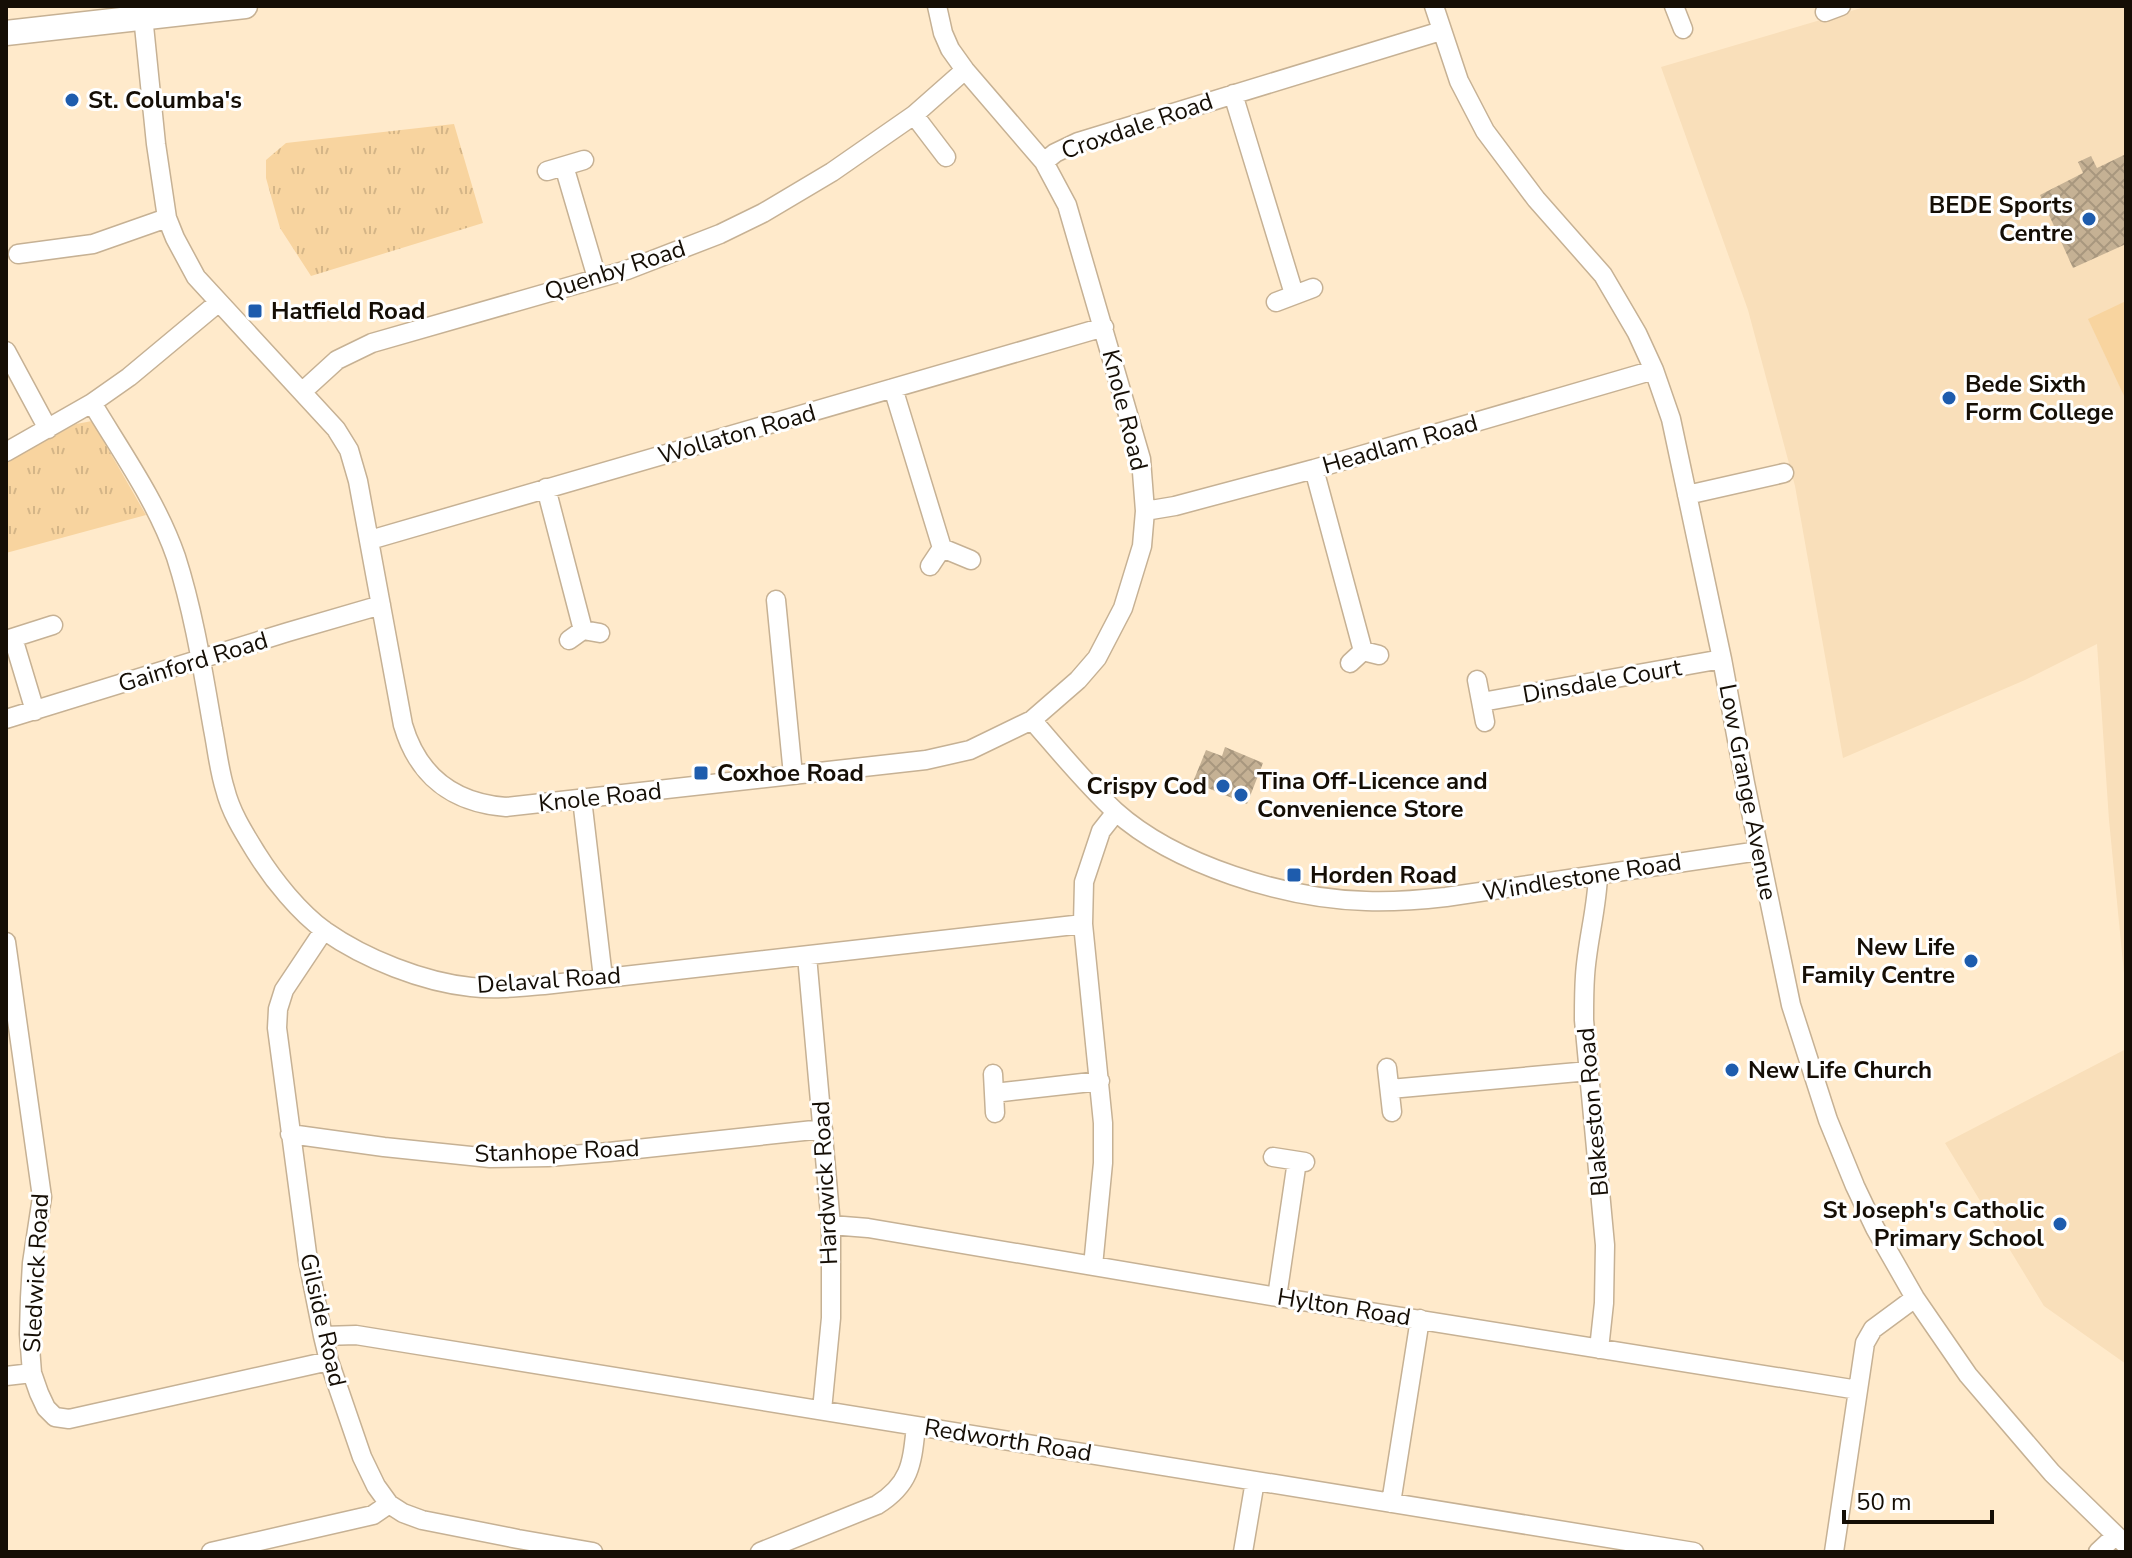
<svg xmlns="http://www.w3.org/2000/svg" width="2132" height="1558" viewBox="0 0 2132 1558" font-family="'Nunito Sans',sans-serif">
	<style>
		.built { fill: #f9dfba }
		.grass { fill: url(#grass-tufts) }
		.park { fill: #f8d49f }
		.building { fill: url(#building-cross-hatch) }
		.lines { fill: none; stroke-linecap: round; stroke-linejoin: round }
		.street-casing { stroke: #c6b194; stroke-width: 21 }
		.secondary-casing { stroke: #c6b194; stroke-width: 27 }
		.street { stroke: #fff; stroke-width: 18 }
		.secondary { stroke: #fff; stroke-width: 24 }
		.poi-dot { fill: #1e5cad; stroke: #fff; stroke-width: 3 }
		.labels { text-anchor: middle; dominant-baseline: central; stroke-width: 6; stroke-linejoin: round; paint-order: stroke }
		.poi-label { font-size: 24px; font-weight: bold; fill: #150e05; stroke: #fff; text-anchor: start }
		.street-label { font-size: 24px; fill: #150e05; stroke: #fff }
	</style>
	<defs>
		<pattern id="grass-tufts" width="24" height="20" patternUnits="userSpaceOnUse" patternTransform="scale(2)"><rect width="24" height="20" fill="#f8d49f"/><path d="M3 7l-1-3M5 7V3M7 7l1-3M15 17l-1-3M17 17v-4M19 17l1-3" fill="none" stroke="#d4b587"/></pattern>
		<pattern id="building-cross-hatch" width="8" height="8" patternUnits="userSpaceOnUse" patternTransform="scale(2)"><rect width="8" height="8" fill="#c5b194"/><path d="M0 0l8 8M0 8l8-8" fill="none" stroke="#a8977e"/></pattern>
	</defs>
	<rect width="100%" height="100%" fill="#ffeacb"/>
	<!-- built -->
	<path class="built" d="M1868 6H2126V994L2109 820 2097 644 2025 680 1843 758 1795 486 1748 310 1661 67Z
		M2126 1049V1364L2044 1306 1945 1143Z"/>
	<!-- grass -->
	<path class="grass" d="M454 124 483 223 311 276 280 228 266 178V160L286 143Z
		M92 421 146 515 6 553V462L76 424Z"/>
	<!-- park -->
	<path class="park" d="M2126 301V400L2088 319Z"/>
	<!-- building -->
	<path class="building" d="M2126 154V244L2073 268 2040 195 2083 173 2078 162 2091 156 2097 168Z
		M1225 747 1263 763 1247 804 1193 782 1206 750 1222 756Z"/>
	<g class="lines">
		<defs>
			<path id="street" d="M142 6 156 144 167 218 175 238 196 277 336 429 349 450 358 481 403 725C418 776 453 803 506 807L926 760 970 750 1032 720 1078 680 1097 658 1123 608 1142 546 1145 511 1141 459 1067 205 1044 162 965 70 950 49 943 33 937 6
				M1434 6 1459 81 1485 131 1536 199 1603 275 1637 333 1654 370 1671 419 1722 659 1745 783 1791 1005 1828 1120 1855 1186 1875 1228 1915 1298 1968 1375 2052 1473 2126 1545
				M1674 6 1683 29
				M1825 12 1841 6
				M1233 94 1294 294
				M914 115 946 157
				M1044 162 1055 153 1078 142 1441 31
				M564 166 597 278
				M547 171 584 160
				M18 254 93 244 167 218
				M1276 302 1313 288
				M6 351 48 429
				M893 388 942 548 930 566
				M303 391 337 360 372 343 627 270 720 234 763 213 832 172 914 115 965 70
				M92 403C122 453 157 502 176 557 194 613 203 672 213 729 217 749 219 770 225 789 231 813 244 833 257 854 274 881 299 912 325 931 365 959 423 982 471 987 496 990 520 987 544 985L1083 924
				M6 452 92 403 129 377 219 302
				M1314 469 1363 651
				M546 488 583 630
				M1687 495 1784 473
				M1145 511 1175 506 1314 469 1654 370
				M370 540 1104 327
				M942 548 971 560
				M776 600 793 775
				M13 638 35 711
				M6 640 53 625
				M569 640 583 630 600 633
				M1350 663 1363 651 1379 655
				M1477 680 1485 722
				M1482 702 1722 659
				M6 719 288 632 381 605
				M1032 720C1059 751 1085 783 1115 811 1175 865 1286 899 1366 901 1393 902 1419 900 1446 897L1759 851
				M582 799 603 978
				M1598 875C1597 909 1587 942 1585 976 1584 990 1584 1005 1584 1020L1605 1245 1604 1303 1599 1349
				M324 930 284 990 278 1009 277 1028 308 1261 323 1336 329 1361 362 1457 376 1486 389 1504 403 1513 422 1520 518 1539 593 1552
				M6 942 42 1197 32 1263 30 1298 29 1334 32 1373 39 1393 46 1408 55 1417 69 1419 329 1361
				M807 956 831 1225V1318L822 1410
				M1387 1068 1392 1112
				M993 1074 995 1113
				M1390 1089 1589 1071
				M994 1093 1100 1081
				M290 1134 384 1147 490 1158 548 1157 609 1152 823 1129
				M1273 1157 1305 1162
				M831 1225 868 1228 1277 1297 1858 1390
				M1093 1266 1103 1163V1123L1083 924 1084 882 1101 831 1116 812
				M1277 1297 1297 1161
				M323 1336 356 1335 1694 1552
				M6 1376 32 1373
				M1391 1503 1420 1319
				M211 1552 373 1515 389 1504
				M760 1552 877 1505C911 1484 912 1463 916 1426
				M1243 1552 1255 1481
				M1834 1552 1865 1343 1873 1329 1915 1298
				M2098 1552 2115 1536"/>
			<path id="secondary" d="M6 33 245 6"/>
		</defs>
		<!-- street casing -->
		<use href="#street" class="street-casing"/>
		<!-- secondary casing -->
		<use href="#secondary" class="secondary-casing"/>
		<!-- street -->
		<use href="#street" class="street"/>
		<!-- secondary -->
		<use href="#secondary" class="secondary"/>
	</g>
	<!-- markers -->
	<g class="poi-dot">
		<circle cx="72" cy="100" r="8"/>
		<circle cx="2089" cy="219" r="8"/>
		<rect x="247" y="303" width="16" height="16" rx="4"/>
		<circle cx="1949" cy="398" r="8"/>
		<rect x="693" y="765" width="16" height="16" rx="4"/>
		<circle cx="1223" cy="786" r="8"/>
		<circle cx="1241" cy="795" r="8"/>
		<rect x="1286" y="867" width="16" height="16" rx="4"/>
		<circle cx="1971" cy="961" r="8"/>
		<circle cx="1732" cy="1070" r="8"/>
		<circle cx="2060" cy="1224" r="8"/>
	</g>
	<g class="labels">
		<!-- poi labels -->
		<g class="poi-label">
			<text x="88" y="100">St. Columba's</text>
			<text x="2073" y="205" text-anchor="end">BEDE Sports<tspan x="2073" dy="28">Centre</tspan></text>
			<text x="271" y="311">Hatfield Road</text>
			<text x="1965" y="384">Bede Sixth<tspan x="1965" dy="28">Form College</tspan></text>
			<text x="717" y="773">Coxhoe Road</text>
			<text x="1257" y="781">Tina Off-Licence and<tspan x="1257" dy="28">Convenience Store</tspan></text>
			<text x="1207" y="786" text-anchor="end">Crispy Cod</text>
			<text x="1310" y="875">Horden Road</text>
			<text x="1955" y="947" text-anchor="end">New Life<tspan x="1955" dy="28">Family Centre</tspan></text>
			<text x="1748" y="1070">New Life Church</text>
			<text x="2044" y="1210" text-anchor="end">St Joseph's Catholic<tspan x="2044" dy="28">Primary School</tspan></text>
		</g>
		<!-- street labels -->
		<g class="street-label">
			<text transform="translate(1137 126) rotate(-19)">Croxdale Road</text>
			<text transform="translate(615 270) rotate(-18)">Quenby Road</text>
			<text transform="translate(1125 410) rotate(76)">Knole Road</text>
			<text transform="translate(737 434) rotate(-16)">Wollaton Road</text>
			<text transform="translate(1400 444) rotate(-16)">Headlam Road</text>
			<text transform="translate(193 662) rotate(-17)">Gainford Road</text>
			<text transform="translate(1602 681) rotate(-10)">Dinsdale Court</text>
			<text transform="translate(1748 792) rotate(79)">Low Grange Avenue</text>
			<text transform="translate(600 797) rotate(-6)">Knole Road</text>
			<text transform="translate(1582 877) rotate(-9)">Windlestone Road</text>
			<text transform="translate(549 980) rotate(-4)">Delaval Road</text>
			<text transform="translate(1593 1112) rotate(-95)">Blakeston Road</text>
			<text transform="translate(557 1151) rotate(-2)">Stanhope Road</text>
			<text transform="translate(825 1183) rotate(-93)">Hardwick Road</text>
			<text transform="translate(36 1273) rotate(-87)">Sledwick Road</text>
			<text transform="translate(1344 1307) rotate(9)">Hylton Road</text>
			<text transform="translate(323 1320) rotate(77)">Gilside Road</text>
			<text transform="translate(1008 1440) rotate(9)">Redworth Road</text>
		</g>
	</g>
	<!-- border -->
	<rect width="2132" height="1558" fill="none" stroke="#150e05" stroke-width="16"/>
	<!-- scale -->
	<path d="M1844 1510v12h148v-12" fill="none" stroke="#150e05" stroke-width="4"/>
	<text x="1856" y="1510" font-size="24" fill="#150e05" stroke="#ffffff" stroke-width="6" paint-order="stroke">50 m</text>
</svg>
